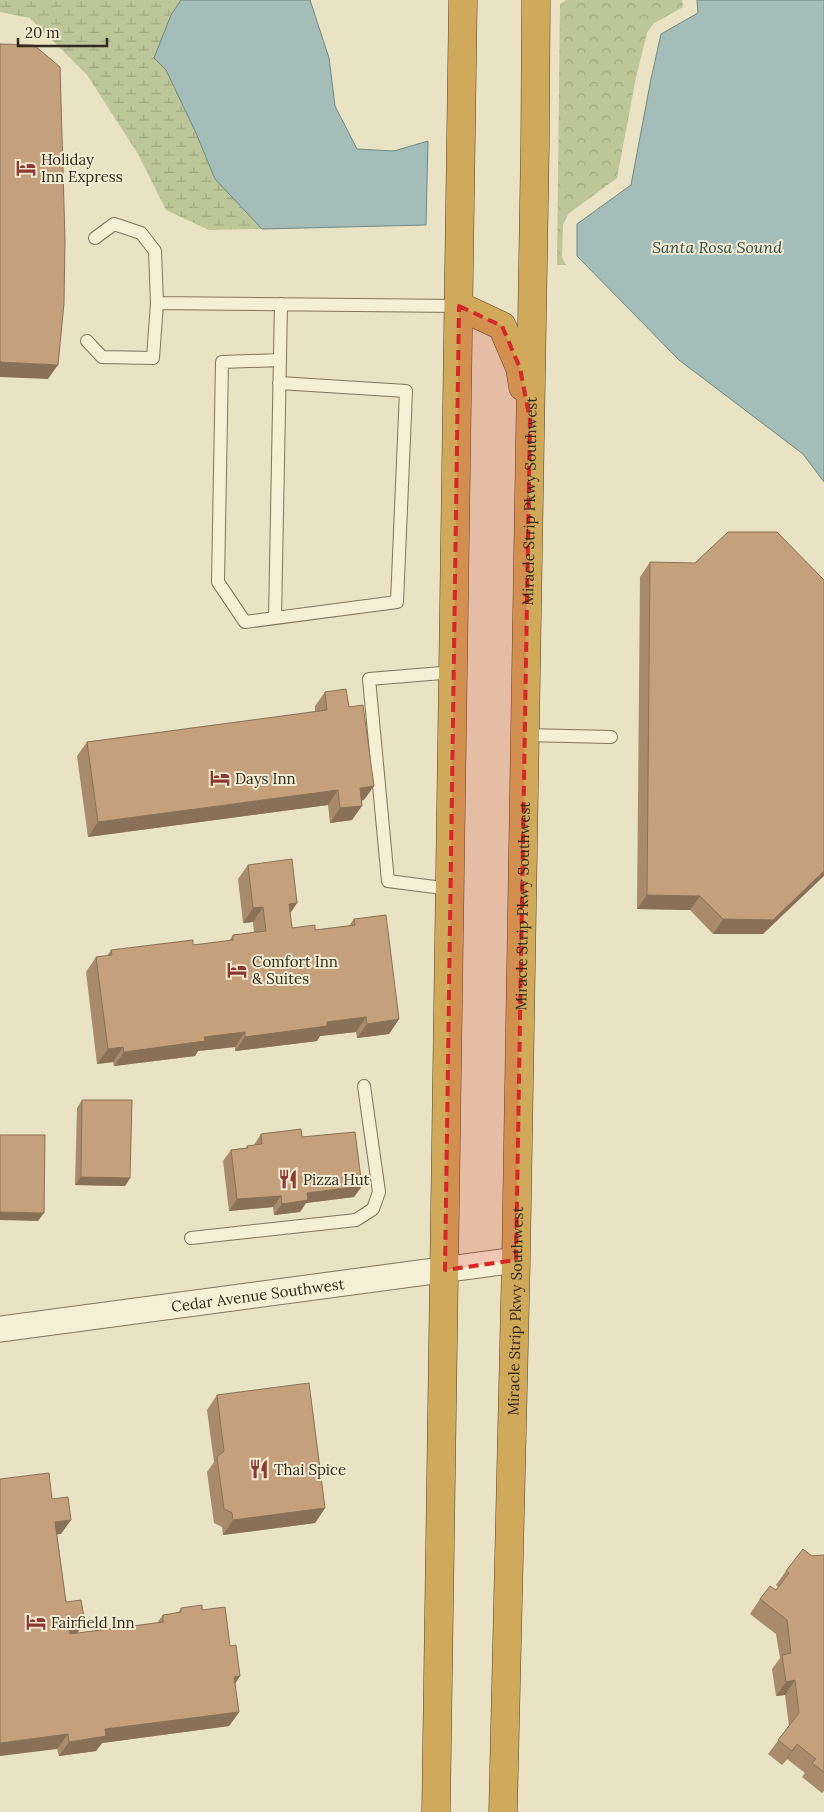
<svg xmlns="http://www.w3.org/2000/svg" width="824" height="1812" viewBox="0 0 824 1812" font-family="Lora,serif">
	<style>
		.wetland { fill: url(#wetland-marsh) }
		.park { fill: url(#park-crowns) }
		.water { fill: #a5bdb8; stroke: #6d8a85 }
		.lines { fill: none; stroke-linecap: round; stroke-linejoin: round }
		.lane-casing { stroke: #82745c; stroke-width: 14 }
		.street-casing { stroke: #82745c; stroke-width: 27 }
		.highway-casing { stroke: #504230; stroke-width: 29 }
		.lane { stroke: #f5efd5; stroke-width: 12 }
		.street { stroke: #f5efd5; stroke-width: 25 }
		.highway { stroke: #d1a95b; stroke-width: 28 }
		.wall { fill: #a98a6b }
		.shaded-wall { fill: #897157 }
		.building { fill: #c4a17c; stroke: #897157 }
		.marked { fill: #d62828; fill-opacity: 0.2; stroke: #d62828; stroke-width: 4; stroke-dasharray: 10 6; stroke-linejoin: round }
		.labels { text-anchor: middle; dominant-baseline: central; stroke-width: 4; stroke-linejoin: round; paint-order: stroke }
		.poi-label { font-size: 15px; fill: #332a1e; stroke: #f2ebd2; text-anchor: start }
		.street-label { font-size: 15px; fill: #332a1e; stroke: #f2ebd2 }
		.water-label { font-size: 16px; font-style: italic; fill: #2f5052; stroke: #f2ebd2 }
	</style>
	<defs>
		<pattern id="wetland-marsh" width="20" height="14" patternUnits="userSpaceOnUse" patternTransform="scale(1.25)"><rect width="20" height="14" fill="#bcc698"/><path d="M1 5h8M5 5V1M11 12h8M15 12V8" fill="none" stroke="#a2aa83"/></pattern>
		<pattern id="park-crowns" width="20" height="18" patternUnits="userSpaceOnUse" patternTransform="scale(1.25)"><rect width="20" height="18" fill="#bcc698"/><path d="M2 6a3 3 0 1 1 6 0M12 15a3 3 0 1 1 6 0" fill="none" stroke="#a2aa83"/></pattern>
	</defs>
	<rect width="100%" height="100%" fill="#e9e2c3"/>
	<!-- wetland -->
	<path class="wetland" d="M0 0H181L171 15 154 58 166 70 196 133 215 179 262 229 209 230 166 210 138 154 87 75 30 18 0 12Z"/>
	<!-- park -->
	<path class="park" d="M566 0H682L683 7 653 24 647 33 636 77 617 178 568 214 563 225 562 257 566 265H557L560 4Z"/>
	<!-- water -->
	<path class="water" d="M181 0H310L329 58 335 106 357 149 394 151 428 141 426 225 262 229 215 179 196 133 166 70 154 58 171 15Z
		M697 0H824V482L803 454 679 360 577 256V224L631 185 651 79 661 34 698 13Z"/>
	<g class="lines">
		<defs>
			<path id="lane" d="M157 303 459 306
				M87 341 102 357 153 358 157 303 155 251 141 233 114 224 95 238
				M279 383 406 391 397 602 245 622 218 582 222 362 280 360
				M275 618 281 304
				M525 735 611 737
				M450 889 388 881 369 679 454 672
				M191 1238 356 1220 373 1209 379 1192 364 1086"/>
			<g id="street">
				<path id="s1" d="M0 1329 516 1260"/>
			</g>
			<g id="highway">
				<path d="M459 306 502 326 520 368 523 387"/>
				<path d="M436 1812 463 0"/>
				<path id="s2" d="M503 1812 516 1260 535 144 536 0"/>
			</g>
		</defs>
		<!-- lane casing -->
		<use href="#lane" class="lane-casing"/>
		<!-- street casing -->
		<use href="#street" class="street-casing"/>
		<!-- highway casing -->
		<use href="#highway" class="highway-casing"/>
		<!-- lane -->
		<use href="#lane" class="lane"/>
		<!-- street -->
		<use href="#street" class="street"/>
		<!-- highway -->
		<use href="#highway" class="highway"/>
	</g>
	<!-- wall -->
	<path class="wall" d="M650 562 763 934H713L690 910 637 909 640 577Z
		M325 692 364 800 361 801 352 820 330 823 328 805 88 837 77 756 87 742 315 712V706Z
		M248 865 297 903 290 914 292 928 315 930 349 926 354 919 399 1019 389 1034 357 1038 356 1032 320 1036 317 1041 235 1051V1047L198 1051 195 1056 114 1066 113 1062 97 1064 86 972 96 957 107 956 111 950 193 945 229 941 233 935 254 932 253 922 243 923 238 879Z
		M82 1100 130 1178 125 1186 75 1185 77 1108Z
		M261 1134 302 1137 362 1186 354 1197 306 1203 300 1212 274 1215 273 1207 229 1211 223 1161 231 1150 246 1148 247 1146 254 1145Z
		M217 1395 325 1508 315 1523 223 1535 222 1527 214 1523 207 1472 214 1462 207 1410Z
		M52 1499 61 1534H57L66 1602 85 1623 77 1633 157 1623 163 1615 178 1613 181 1608 202 1610 230 1646 240 1676 235 1684 239 1712 229 1726 102 1743 96 1751 59 1756 57 1749Z
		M824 1555V1791L822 1793 802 1777 805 1773 787 1759 782 1765 768 1754 789 1726 785 1695 776 1696 772 1669 780 1658 776 1634 750 1614 760 1599 776 1590 778 1587 776 1585 786 1571 812 1556Z"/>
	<!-- shaded-wall -->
	<path class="shaded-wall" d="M0 362 58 365 48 379 0 377Z
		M374 786 364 800 349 802 360 788Z
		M338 790 328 805 88 837 98 822Z
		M362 806 352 820 330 823 340 808Z
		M824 871V876L763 934H713L723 919Z
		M647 895 700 896 690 910 637 909Z
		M297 903 287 917 289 904Z
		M263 907 253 922 243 923 253 908Z
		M366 1017 356 1032 320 1036 317 1041 235 1051 245 1037 327 1022Z
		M399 1019 389 1034 357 1038 367 1024Z
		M245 1032 235 1047 198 1051 195 1056 114 1066 124 1052 204 1037Z
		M123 1047 113 1062 97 1064 108 1049Z
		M81 1177 130 1178 125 1186 75 1185Z
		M362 1186 354 1197 306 1203 300 1212 274 1215 282 1204 307 1193Z
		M281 1196 273 1207 229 1211 237 1199Z
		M0 1212 44 1213 38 1221 0 1220Z
		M325 1508 315 1523 223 1535 233 1520Z
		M71 1520 61 1534 45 1536 55 1522Z
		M85 1623 74 1637 59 1639 69 1625Z
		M240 1676 230 1691 234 1677Z
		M795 1680 785 1695 776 1696 786 1682Z
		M239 1712 229 1726 102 1743 96 1751 59 1756 69 1742 105 1729Z
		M68 1734 57 1749 0 1756V1743Z
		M797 1744 787 1759 782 1765Z"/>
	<!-- building -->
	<path class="building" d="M0 44 34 45 60 67 65 240 64 303 58 365 0 362Z
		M728 532H777L824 580V871L773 920 723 919 700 896 647 895 650 562 695 563Z
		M346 689 349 707 363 705 374 786 360 788 362 806 340 808 338 790 98 822 87 742 327 710 325 692Z
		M292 859 297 903 289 904 292 928 315 925V930L355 925 354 919 386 915 399 1019 367 1024 366 1017 327 1022V1026L245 1037V1032L204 1037 205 1041 124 1052 123 1047 108 1049 96 957 112 955 111 950 193 940V945L233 940V935L266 931 263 907 253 908 248 865Z
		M82 1100H132L130 1178 81 1177Z
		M301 1129 302 1137 355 1132 362 1186 307 1193 308 1200 282 1204 281 1196 237 1199 231 1150 248 1148 247 1146 262 1144 261 1134Z
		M0 1135H45L44 1213 0 1212Z
		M309 1383 325 1508 233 1520 232 1513 224 1509 217 1457 224 1451 217 1395Z
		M49 1473 52 1499 68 1497 71 1520 55 1522 66 1602 81 1600 85 1623 69 1625 70 1634 163 1622V1615L181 1612V1608L202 1605V1610L225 1607 230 1646 236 1645 240 1676 234 1677 239 1712 105 1729 106 1736 69 1742 68 1734 0 1743V1479Z
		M803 1549 812 1556 824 1555V1772L812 1763 816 1759 797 1744 792 1751 778 1740 799 1713 795 1680 786 1682 782 1655 791 1653 787 1620 760 1599 770 1586 776 1590 789 1573 786 1571Z"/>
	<!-- marked area -->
	<path class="marked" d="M459 306 502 326 520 368 530 420 516 1260 445 1270Z"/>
	<!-- icons -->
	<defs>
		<symbol id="hotel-bare" viewBox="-9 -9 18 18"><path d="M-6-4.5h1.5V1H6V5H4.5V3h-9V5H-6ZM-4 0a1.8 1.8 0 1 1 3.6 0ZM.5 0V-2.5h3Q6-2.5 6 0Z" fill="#8b3931" stroke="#f2ebd2" stroke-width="2.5" paint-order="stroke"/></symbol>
		<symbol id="restaurant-bare" viewBox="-9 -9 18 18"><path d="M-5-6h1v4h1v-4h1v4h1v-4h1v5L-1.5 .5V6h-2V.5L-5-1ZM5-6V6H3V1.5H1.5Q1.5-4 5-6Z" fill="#8b3931" stroke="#f2ebd2" stroke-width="2.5" paint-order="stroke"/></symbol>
	</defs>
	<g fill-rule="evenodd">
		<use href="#hotel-bare" x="12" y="154" width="28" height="28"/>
		<use href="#hotel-bare" x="206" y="764" width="28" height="28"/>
		<use href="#hotel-bare" x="223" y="956" width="28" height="28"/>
		<use href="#restaurant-bare" x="274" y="1165" width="28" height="28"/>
		<use href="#restaurant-bare" x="245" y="1455" width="28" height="28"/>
		<use href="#hotel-bare" x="22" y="1608" width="28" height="28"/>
	</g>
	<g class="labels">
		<!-- poi labels -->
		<g class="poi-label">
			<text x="41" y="159">Holiday<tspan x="41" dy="17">Inn Express</tspan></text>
			<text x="235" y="778">Days Inn</text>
			<text x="252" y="961">Comfort Inn<tspan x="252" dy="17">&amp; Suites</tspan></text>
			<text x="303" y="1179">Pizza Hut</text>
			<text x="274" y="1469">Thai Spice</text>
			<text x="51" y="1622">Fairfield Inn</text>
		</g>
		<!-- street labels -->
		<g class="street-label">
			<text stroke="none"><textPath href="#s2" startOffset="1311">Miracle Strip Pkwy Southwest</textPath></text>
			<text stroke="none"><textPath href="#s2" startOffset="906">Miracle Strip Pkwy Southwest</textPath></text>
			<text stroke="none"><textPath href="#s1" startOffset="260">Cedar Avenue Southwest</textPath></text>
			<text stroke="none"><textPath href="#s2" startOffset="501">Miracle Strip Pkwy Southwest</textPath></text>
		</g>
		<!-- water labels -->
		<g class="water-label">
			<text x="717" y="247">Santa Rosa Sound</text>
		</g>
	</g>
	<!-- scale -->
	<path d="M18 38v8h89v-8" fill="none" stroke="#332a1e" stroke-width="2.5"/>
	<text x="25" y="38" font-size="15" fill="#332a1e" stroke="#f2ebd2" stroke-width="4" paint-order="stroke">20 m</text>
</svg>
